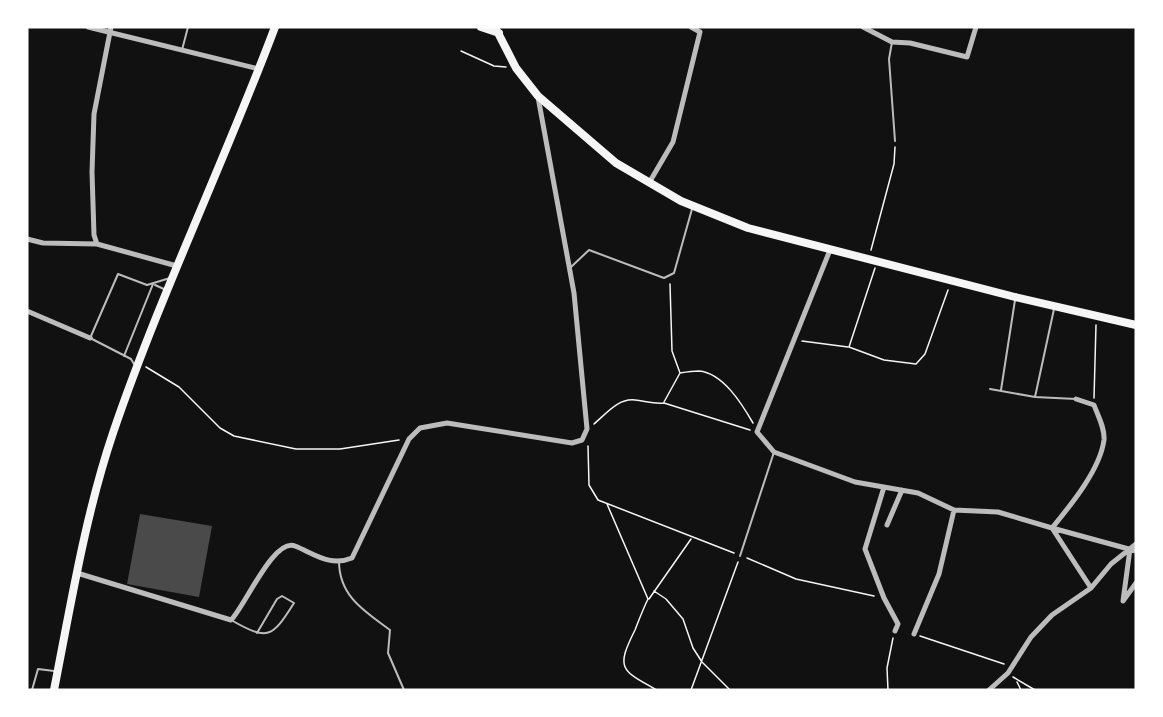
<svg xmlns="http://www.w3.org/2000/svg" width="1163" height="717" viewBox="0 0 1163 717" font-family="Rubik,sans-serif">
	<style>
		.building { fill: #4a4a4a }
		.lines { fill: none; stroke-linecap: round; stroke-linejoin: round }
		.path { stroke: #f5f5f5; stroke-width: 1.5 }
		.service { stroke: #bcbcbc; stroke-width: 2 }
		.minor { stroke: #bcbcbc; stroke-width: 5 }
		.secondary { stroke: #f5f5f5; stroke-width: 8 }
		.primary { stroke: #f5f5f5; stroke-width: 8 }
	</style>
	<rect width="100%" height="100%" fill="#111"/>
	<!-- building -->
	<path class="building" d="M140 514 212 526 199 597 127 584Z"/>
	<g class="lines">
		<!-- path -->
		<path class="path" d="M461 51 494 66 506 67
			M871 250 894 164 895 147
			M875 268 849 347 884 360 916 364 925 354 948 290
			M802 341 848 347
			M146 367 179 387 220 428 234 436 296 449H340L399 440
			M680 373C686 372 693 371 699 371 723 373 742 404 753 423
			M1094 398 1096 325
			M664 402 680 373 672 351 670 284
			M594 424C606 414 618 398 635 400 645 401 653 404 664 403L750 430
			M588 446 589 485 598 500 734 553
			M607 504 648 599C643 609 639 620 635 630 616 668 620 670 657 690
			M747 558 796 579 874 596
			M654 591 666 599 683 619 693 648 702 662 730 690
			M649 599 691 539
			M920 636 1004 664
			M1013 677 1035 690
			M1017 682 1021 690
			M691 690 738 562
			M888 690 887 668 893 638"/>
		<!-- service -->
		<path class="service" d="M892 42 889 59 895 141
			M182 50 188 27
			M571 267 589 250 664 278 674 273 692 209
			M155 285 166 290
			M124 356 153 284
			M134 364 131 359 92 339 91 336 118 274 147 285 170 278
			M990 389 1035 397 1076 399
			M1001 390 1015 300
			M1035 397 1054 309
			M740 556 774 452
			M339 561C339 596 364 611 390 630L388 653 404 690
			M231 620C268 641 272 638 294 603L282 596 277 599 257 633
			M32 690 38 669 54 671"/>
		<!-- minor -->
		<path class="minor" d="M88 27 259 69
			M111 27 94 114 92 172 94 235 97 244 177 266
			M863 27 892 42 910 43 967 57 976 27
			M649 183 673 142 700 32 691 27
			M27 239 43 243 97 244
			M830 250 757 432 774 452 855 482 918 493 954 510 998 512 1052 528 1091 588
			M27 311 90 338
			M1076 399 1094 405C1098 416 1105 428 1104 440 1100 470 1070 506 1052 528L1136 551
			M884 487 865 549 884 598 898 624 895 631
			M887 525 902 490
			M1130 549 1123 601 1136 583
			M77 573 231 620C245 606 274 537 295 546 315 554 330 567 352 558L409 439 420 428 447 423 572 443 582 440 587 429 574 293 538 97
			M914 634 939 574 954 510
			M989 690 1008 673 1031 637 1052 615 1091 588 1111 564 1136 544"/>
		<!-- secondary -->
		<path class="secondary" d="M481 27 499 33
			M495 27 516 68 538 96 616 163 681 201 748 228 1015 297 1136 325"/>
		<!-- primary -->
		<path class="primary" d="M54 690C71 604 85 516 113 433 160 295 224 163 275 27"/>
	</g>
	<!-- border -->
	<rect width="1163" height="717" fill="none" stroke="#ffffff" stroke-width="57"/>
</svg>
